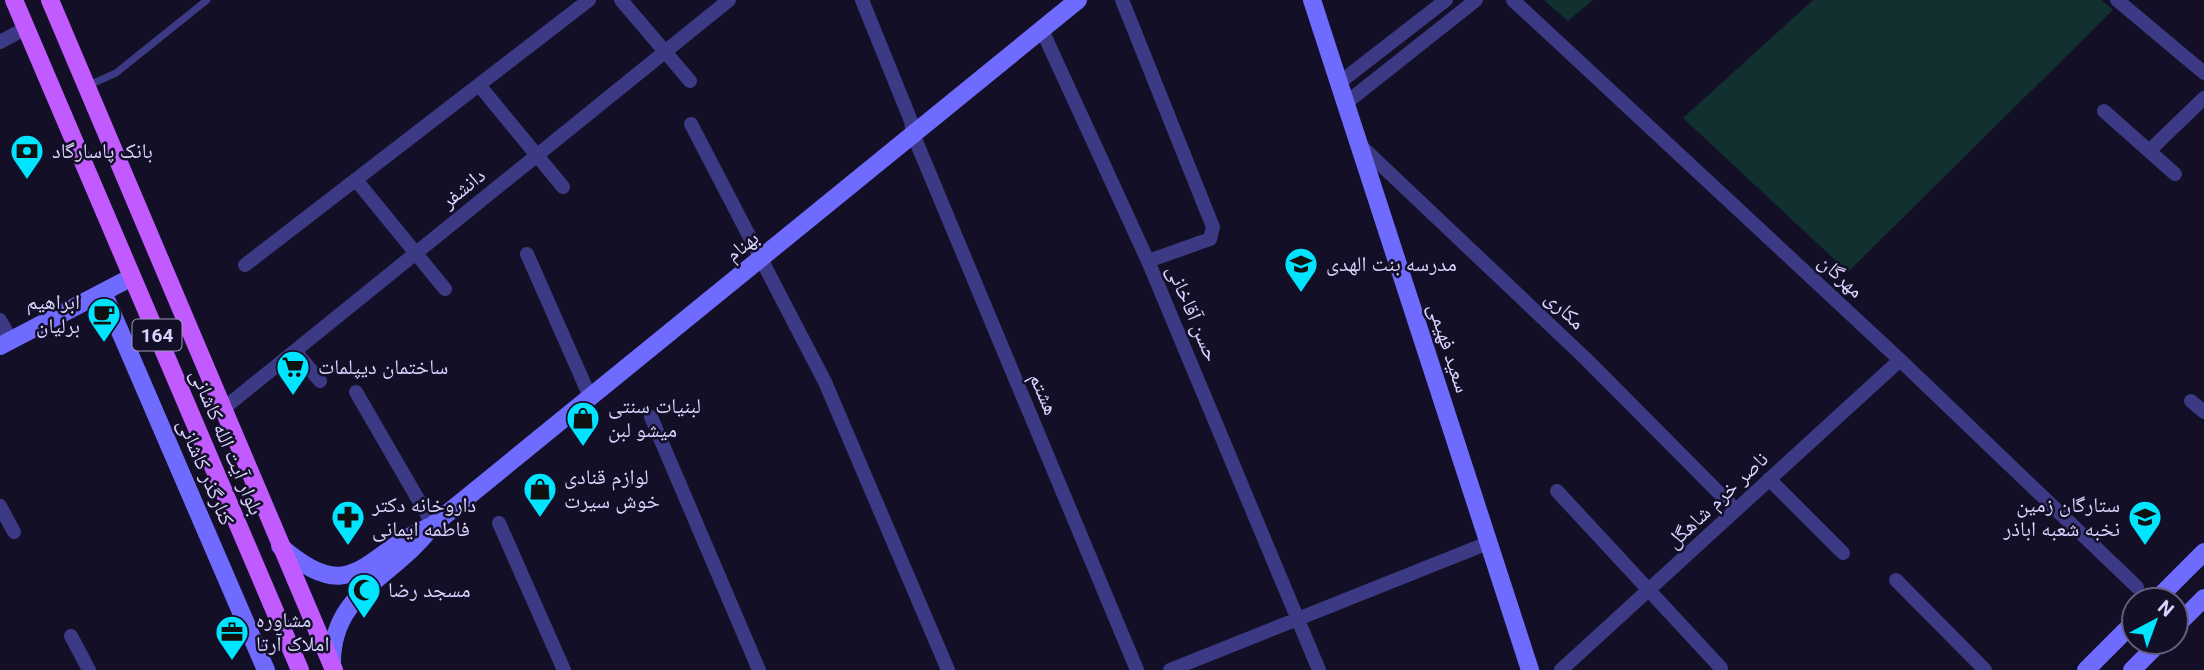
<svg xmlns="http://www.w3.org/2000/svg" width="2204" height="670" viewBox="0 0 2204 670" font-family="Roboto,'Noto Naskh Arabic',sans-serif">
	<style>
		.green { fill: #12302f }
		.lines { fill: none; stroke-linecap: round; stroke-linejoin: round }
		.lane { stroke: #3d3a85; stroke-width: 7 }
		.street { stroke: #3d3a85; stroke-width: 14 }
		.secondary { stroke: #6f6bff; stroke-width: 18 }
		.primary { stroke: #c25bff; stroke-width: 18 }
		.labels { text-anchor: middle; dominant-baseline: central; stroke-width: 5; stroke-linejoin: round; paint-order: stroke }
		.shield { fill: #130f26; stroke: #9e99be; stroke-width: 2 }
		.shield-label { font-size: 19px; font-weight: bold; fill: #d9d4ff }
		.poi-label { font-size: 21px; fill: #d9d4ff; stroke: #130f26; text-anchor: start }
		.street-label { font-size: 21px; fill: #d9d4ff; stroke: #130f26 }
	</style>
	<rect width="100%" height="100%" fill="#130f26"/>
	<!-- green -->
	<path class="green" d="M1544 0H1593L1568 21Z
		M1813 0H2102L2113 10 1848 272 1683 118Z"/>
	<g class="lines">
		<!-- lane -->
		<path class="lane" d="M87 86 116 73 207 0"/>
		<!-- street -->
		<path class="street" d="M621 0 690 81
			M862 0 911 121 913 134 1137 670
			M1122 0 1213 227 1210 239 1148 261
			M1513 0 1900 360 2137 587
			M2117 0 2204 73
			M1041 28 1148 261 1319 670
			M0 42 26 28
			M1339 83 1446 0
			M479 85 563 187
			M1346 103 1476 0
			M2104 111 2175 174
			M691 124 825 382 948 670
			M1360 145 1586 359 1736 510
			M2149 151 2204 98
			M356 180 445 289
			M527 254 591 399
			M245 265 589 0
			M0 320 11 340
			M295 351 320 381
			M356 392 433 525
			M2191 401 2204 412
			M223 409 729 0
			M651 417 759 670
			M1769 479 1843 553
			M1557 491 1721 668
			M0 506 14 532
			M499 523 564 670
			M1896 580 1985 670
			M71 636 89 670
			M1170 670 1488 543
			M1561 670 1900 360"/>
		<!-- secondary -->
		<path class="secondary" d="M1312 0 1530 670
			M103 292 266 670
			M0 346 132 277
			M280 546C354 611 364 553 431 526
			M2156 600 2204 552
			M2176 626 2204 598
			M332 664C331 592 395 577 433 525L1078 0
			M2086 670 2134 622
			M2132 670 2160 642"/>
		<!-- primary -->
		<path class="primary" d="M14 0 300 670
			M50 0 334 670"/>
	</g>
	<!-- icons -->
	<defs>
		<symbol id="bank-pin" viewBox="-11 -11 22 30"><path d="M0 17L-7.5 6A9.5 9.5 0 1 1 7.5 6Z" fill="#00e5ff" stroke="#130f26"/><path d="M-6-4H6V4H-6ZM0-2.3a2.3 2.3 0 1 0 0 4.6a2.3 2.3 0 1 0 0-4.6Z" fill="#111"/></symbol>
		<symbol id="school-pin" viewBox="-11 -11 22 30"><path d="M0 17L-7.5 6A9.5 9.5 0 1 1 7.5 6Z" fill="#00e5ff" stroke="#130f26"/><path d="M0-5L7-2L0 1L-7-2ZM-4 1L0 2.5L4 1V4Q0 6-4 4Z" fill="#111"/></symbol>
		<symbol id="cafe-pin" viewBox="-11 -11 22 30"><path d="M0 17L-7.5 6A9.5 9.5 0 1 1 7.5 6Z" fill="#00e5ff" stroke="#130f26"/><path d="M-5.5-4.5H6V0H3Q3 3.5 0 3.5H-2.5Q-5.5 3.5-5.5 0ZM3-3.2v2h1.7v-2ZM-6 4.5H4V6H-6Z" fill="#111"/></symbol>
		<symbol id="supermarket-pin" viewBox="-11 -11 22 30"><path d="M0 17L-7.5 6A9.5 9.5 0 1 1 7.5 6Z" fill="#00e5ff" stroke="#130f26"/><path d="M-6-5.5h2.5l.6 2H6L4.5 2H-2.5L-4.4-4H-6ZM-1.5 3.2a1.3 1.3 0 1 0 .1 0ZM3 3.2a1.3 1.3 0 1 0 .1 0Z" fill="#111"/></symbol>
		<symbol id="shop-pin" viewBox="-11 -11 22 30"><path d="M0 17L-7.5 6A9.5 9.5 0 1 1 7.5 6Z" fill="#00e5ff" stroke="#130f26"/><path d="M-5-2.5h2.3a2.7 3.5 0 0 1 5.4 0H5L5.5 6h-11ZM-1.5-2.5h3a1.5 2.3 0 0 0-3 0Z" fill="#111"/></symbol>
		<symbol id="pharmacy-pin" viewBox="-11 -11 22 30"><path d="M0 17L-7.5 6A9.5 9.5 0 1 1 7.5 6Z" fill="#00e5ff" stroke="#130f26"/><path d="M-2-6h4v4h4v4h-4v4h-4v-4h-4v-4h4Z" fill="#111"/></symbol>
		<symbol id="mosque-pin" viewBox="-11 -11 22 30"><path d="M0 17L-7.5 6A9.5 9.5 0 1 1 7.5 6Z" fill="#00e5ff" stroke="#130f26"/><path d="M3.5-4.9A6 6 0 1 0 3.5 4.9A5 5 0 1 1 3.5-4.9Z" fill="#111"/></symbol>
		<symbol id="office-pin" viewBox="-11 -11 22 30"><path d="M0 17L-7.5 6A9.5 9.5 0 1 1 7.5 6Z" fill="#00e5ff" stroke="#130f26"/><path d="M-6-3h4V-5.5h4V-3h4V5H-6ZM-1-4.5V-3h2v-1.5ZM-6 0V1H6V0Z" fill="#111"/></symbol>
	</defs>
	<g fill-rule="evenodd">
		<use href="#bank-pin" x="8" y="132" width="38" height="52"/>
		<use href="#school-pin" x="1282" y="245" width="38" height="52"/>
		<use href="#cafe-pin" x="85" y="295" width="38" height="52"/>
		<use href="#supermarket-pin" x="274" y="348" width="38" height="52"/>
		<use href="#shop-pin" x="564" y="399" width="38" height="52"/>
		<use href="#shop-pin" x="521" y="470" width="38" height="52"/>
		<use href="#pharmacy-pin" x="329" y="498" width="38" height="52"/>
		<use href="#school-pin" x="2126" y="498" width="38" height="52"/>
		<use href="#mosque-pin" x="345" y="571" width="38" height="52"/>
		<use href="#office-pin" x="213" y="613" width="38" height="52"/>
	</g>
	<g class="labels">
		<!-- shield labels -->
		<rect class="shield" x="132.5" y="319.5" width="49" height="31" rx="5"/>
		<g class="shield-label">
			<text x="157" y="335">164</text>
		</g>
		<!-- poi labels -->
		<g class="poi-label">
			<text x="52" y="151">بانک پاسارگاد</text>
			<text x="1326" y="264">مدرسه بنت الهدی</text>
			<text x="80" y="302" text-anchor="end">ابراهیم<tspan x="80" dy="24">برلیان</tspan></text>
			<text x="318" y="367">ساختمان دیپلمات</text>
			<text x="608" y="406">لبنیات سنتی<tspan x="608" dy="24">میشو لبن</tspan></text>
			<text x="564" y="477">لوازم قنادی<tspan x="564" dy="24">خوش سیرت</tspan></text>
			<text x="372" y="505">داروخانه دکتر<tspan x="372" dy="24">فاطمه ایمانی</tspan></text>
			<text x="2120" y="505" text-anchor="end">ستارگان زمین<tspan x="2120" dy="24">نخبه شعبه اباذر</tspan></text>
			<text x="388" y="590">مسجد رضا</text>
			<text x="256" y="620">مشاوره<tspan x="256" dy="24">املاک آرتا</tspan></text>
		</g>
		<!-- street labels -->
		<g class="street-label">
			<text transform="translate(463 188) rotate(-39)">دانشفر</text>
			<text transform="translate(742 246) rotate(-39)">بهنام</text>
			<text transform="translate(1841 276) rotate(43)">مهرگان</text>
			<text transform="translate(1565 310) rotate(44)">مکاری</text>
			<text transform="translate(1193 313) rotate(67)">حسن آقاخانی</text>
			<text transform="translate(1449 348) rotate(72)">سعید فهیمی</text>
			<text transform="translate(1044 394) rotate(67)">هشتم</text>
			<text transform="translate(227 442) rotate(67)">بلوار آیت الله کاشانی</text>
			<text transform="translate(206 472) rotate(67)">کنارگذر کاشانی</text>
			<text transform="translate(1717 500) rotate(-43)">ناصر خرم شاهگل</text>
		</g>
	</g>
	<!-- north arrow -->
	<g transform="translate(2155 621) rotate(41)"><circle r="33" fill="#130f26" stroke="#625e7d" stroke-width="2"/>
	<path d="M0-5L12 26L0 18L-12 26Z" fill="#00e5ff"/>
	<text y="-10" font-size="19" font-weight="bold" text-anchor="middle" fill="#d9d4ff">N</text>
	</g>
</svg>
